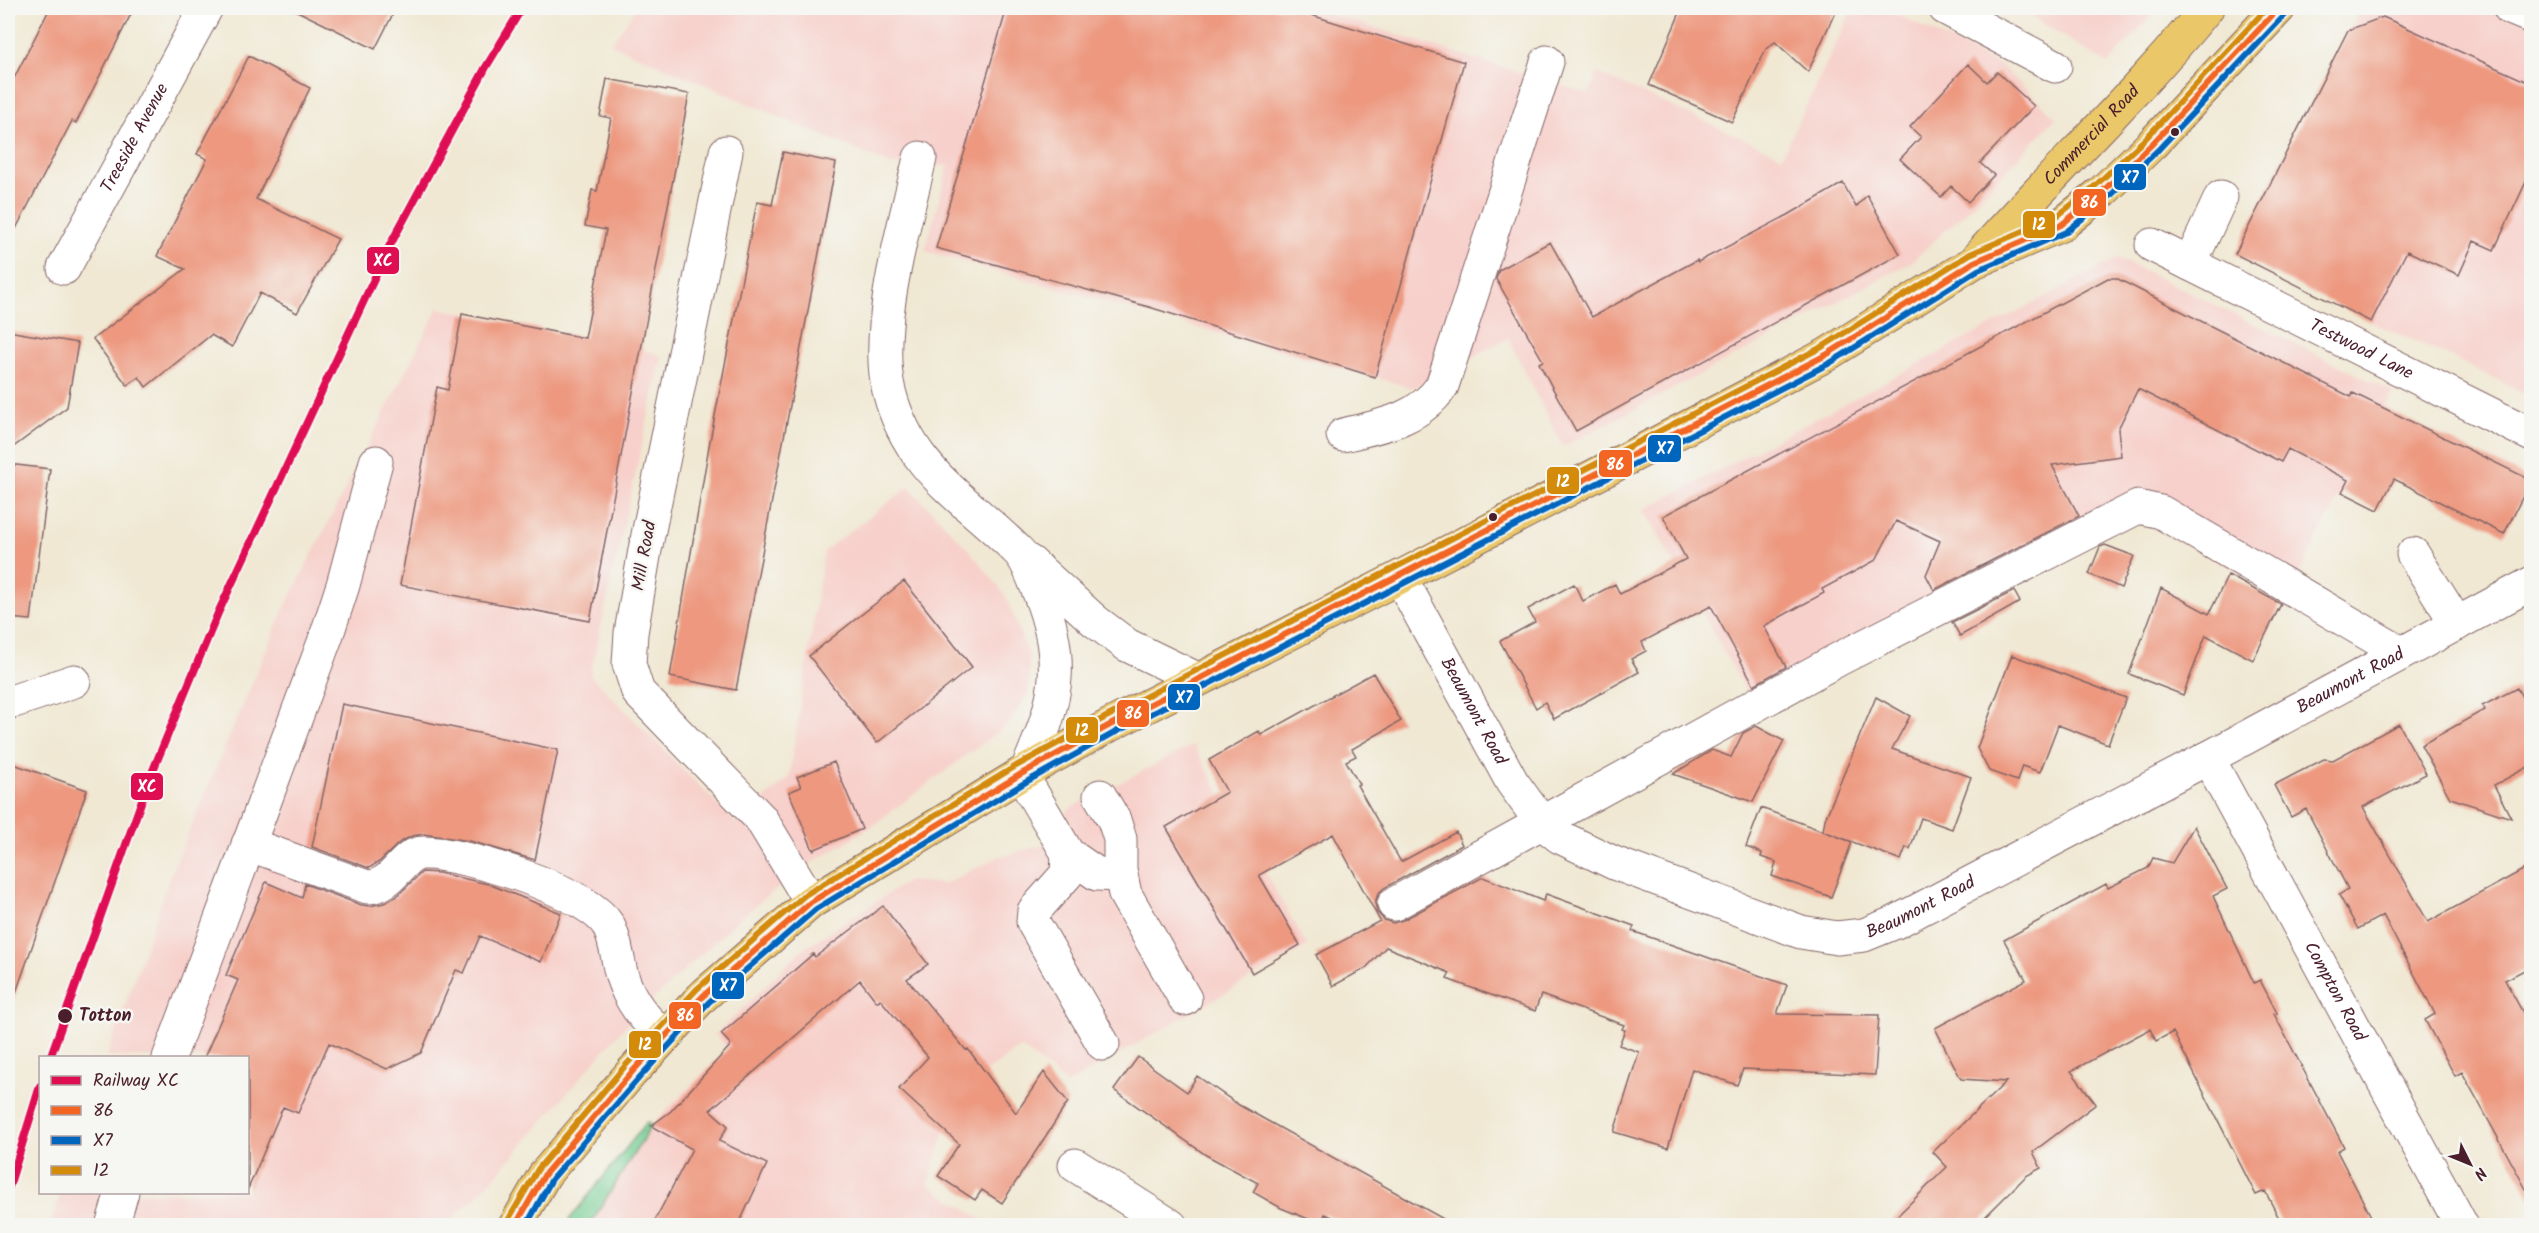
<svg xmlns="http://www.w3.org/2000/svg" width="2539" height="1233" viewBox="0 0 2539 1233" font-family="Kalam,sans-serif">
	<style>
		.built { fill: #f7d0cb }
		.grass { fill: #74cd93; stroke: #5f765f; stroke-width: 1.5 }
		.building { fill: #ed987f }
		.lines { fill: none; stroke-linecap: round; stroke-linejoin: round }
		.minor-casing { stroke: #846566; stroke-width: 35 }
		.major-casing { stroke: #846566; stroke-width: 35 }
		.minor { stroke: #fff; stroke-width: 33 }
		.major { stroke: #eac769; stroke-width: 33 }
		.bus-1-casing { stroke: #f6f6f2; stroke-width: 10 }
		.bus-2-casing { stroke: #f6f6f2; stroke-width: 10 }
		.bus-3-casing { stroke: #f6f6f2; stroke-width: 10 }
		.bus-1 { stroke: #f26522; stroke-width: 6 }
		.bus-2 { stroke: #0065bd; stroke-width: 6 }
		.bus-3 { stroke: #d48b09; stroke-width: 6 }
		.rail-1-casing { stroke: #f6f6f2; stroke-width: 12 }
		.rail-1 { stroke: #df0d52; stroke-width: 8 }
		.bus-dot { fill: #4a1f2b; stroke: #f6f6f2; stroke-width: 2 }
		.labels { text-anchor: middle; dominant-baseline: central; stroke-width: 5; stroke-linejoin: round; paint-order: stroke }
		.street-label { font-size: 18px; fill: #4a1f2b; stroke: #f6f6f2 }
		.stop-label { font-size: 18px; font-weight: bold; fill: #4a1f2b; stroke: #f6f6f2; text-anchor: start }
		.line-badge { stroke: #f6f6f2; stroke-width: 2 }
		.badge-label { font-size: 16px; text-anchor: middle; font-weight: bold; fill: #fff }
	</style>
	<rect width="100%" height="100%" fill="#f6f6f2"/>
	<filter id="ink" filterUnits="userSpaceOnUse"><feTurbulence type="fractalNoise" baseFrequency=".0167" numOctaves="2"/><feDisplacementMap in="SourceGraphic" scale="12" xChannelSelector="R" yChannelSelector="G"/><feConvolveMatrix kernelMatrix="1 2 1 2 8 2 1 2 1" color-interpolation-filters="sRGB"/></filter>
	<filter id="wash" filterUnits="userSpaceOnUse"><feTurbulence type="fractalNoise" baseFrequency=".008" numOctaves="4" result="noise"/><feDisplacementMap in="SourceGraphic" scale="24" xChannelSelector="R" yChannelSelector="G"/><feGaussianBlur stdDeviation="1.35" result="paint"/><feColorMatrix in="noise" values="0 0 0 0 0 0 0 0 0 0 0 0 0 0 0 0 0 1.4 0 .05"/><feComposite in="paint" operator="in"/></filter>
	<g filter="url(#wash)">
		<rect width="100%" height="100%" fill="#f0e8d3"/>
		<!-- built -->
		<path class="built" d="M636 8H1310L1589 94 1597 73 1782 156 1853 8H1884L2000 65 2056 118 1970 208 1910 263 1563 447 1508 338 1413 388 925 251 948 166 891 165 611 44Z
			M2018 8H2158L2108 64Z
			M2361 8H2531V397L2451 357 2371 322 2235 254Z
			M2118 258 2393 392 2288 596 2135 519 1758 712 1644 510Z
			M438 308 642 349 662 356 590 675 736 823 789 778 824 551 909 487 971 552 1005 595 1029 656V693L1008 724 872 826 808 865 743 915 626 1025 492 1180 446 1225 50 1226 61 1193 248 1192V1058L107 1057 171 874 283 611Z
			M1193 745 1307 946 1067 1084 1021 1047 956 1093 928 1185 991 1225 587 1226 593 1220 645 1132 728 1048 715 1035 803 949 908 881 944 884 999 857 1043 845 1069 809Z"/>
		<!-- grass -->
		<path class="grass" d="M647 1122 651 1126 593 1220 587 1225H565Z"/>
		<g id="blocks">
			<!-- building -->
			<path class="building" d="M50 8H134L76 123 72 121 8 244V90Z
				M291 8H396L375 49Z
				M1007 8H1288L1464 62 1375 377 1149 307 936 248Z
				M1682 8H1837L1808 72 1775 42 1766 49 1732 122 1649 85Z
				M2383 17 2532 84V169L2494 250 2474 241 2459 275 2407 251 2371 322 2235 254 2348 30Z
				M249 56 310 88 256 199 338 239 297 313 260 293 232 347 211 335 146 387 139 377 127 385 93 339 185 269 157 256 207 159 197 154Z
				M1968 64 1987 82 1997 72 2034 106 1980 163 1994 175 1968 202 1951 186 1941 197 1900 159 1921 137 1910 127Z
				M607 79 689 94 590 621 400 585 437 387 448 390 462 314 585 338 606 230 585 226 592 190 597 191 611 118 600 116Z
				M783 152 836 163 736 690 670 677 709 446 757 202 772 205Z
				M1843 183 1856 207 1867 195 1900 254 1576 431 1539 363 1543 361 1496 279 1499 270 1550 242 1592 317 1697 260 1698 262 1788 215Z
				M2108 278H2116L2351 397 2353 393 2531 480 2504 534 2394 479 2378 510 2342 492 2348 480 2288 449 2281 462 2138 389 2118 429 2121 456 2052 465 2079 516 1934 590 1926 575 1940 541 1896 521 1876 560 1822 589 1824 593 1764 626 1786 667 1754 685 1711 606 1642 642 1646 651 1631 659 1639 672 1554 719 1545 702 1536 708 1500 641 1535 622 1528 609 1574 584 1583 601 1615 584 1620 594 1686 559 1663 516Z
				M8 331 78 343 67 407 8 451Z
				M8 464 50 469 31 620 8 618Z
				M2105 545 2134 556 2121 588 2089 574 2100 547Z
				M2228 575 2281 604 2253 660 2206 635 2183 695 2129 674 2161 588 2209 614Z
				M904 581 972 667 877 743 809 656Z
				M2014 591 2020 602 1960 636 1952 622Z
				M2012 655 2126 698 2108 744 2058 725 2040 772 2022 766 2017 781 1989 771 1977 748Z
				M1373 673 1401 721 1352 749 1356 756 1346 761 1359 784 1357 785 1401 862 1456 832 1462 845 1384 888 1378 894 1375 903 1377 912 1384 920 1393 923 1403 920 1483 877 1543 901 1546 894 1634 926 1632 931 1787 985 1777 1014 1879 1015 1875 1075 1743 1069 1737 1085 1692 1069 1668 1148 1614 1132 1639 1052 1619 1045 1625 1030 1622 1029 1624 1025 1541 995 1535 1011 1447 979 1450 973 1386 947 1366 968 1333 986 1316 955 1380 921 1333 834 1259 875 1300 945 1252 973 1166 827 1227 792 1209 760 1259 731 1261 735Z
				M2517 688 2532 715V765L2494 785 2511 818 2450 798 2421 745 2484 710 2482 706Z
				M1876 697 1910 716 1892 749 1971 777 1952 829 1921 818 1910 849 1906 847 1901 860 1823 831 1825 819Z
				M342 704 558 750 535 860 470 841 424 834 412 836 400 842 379 862 369 868 312 847Z
				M2399 724 2426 774 2363 807 2428 922 2532 865V966L2505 980 2532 1029V1200L2462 1072 2455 1076 2425 1020 2435 1014 2383 915 2358 929 2339 895 2348 889 2306 809 2291 817 2274 785 2324 759 2333 760Z
				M1756 726 1784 741 1753 802 1673 774 1712 750 1731 757 1743 733Z
				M8 762 87 790 13 1001H8Z
				M834 762 862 829 813 850 789 792 801 787 797 777Z
				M1761 808 1852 842 1831 897 1772 876 1776 862 1761 857 1762 853 1746 847Z
				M2194 826 2227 889 2213 896 2254 983 2260 980 2277 1013 2274 1014 2344 1147 2337 1151 2376 1226H2283L2265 1191 2256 1195 2173 1032 2156 1041 2150 1029 2071 1071 2096 1104 2033 1152 2041 1168 2026 1176 1976 1226H1887L1947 1167 1933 1152 2006 1082 1961 1079 1935 1028 2026 980 2004 940 2106 884 2108 888 2148 868 2153 858 2172 863Z
				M422 872 439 873 488 884 561 913 541 962 480 936 464 973 456 970 421 1053 387 1069 329 1043 298 1113 283 1107 248 1189V1058H204L238 980 226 975 266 882 302 898 305 884 361 905 370 906 384 903 396 897Z
				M883 906 928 964 907 979 966 1050 968 1049 1016 1113 1044 1072 1068 1102 1002 1203 982 1190 975 1200 938 1176 959 1144 899 1089 928 1057 880 999 877 1002 860 980 710 1110 728 1126 719 1141 767 1164 738 1226H652L692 1149 651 1126 671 1111 731 1045 721 1034 813 954 815 957Z
				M1138 1057 1187 1092 1197 1076 1239 1105 1456 1226H1354L1325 1214 1321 1224 1281 1208 1253 1192 1258 1183 1206 1155 1114 1090Z"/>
		</g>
	</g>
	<g filter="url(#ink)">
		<use href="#blocks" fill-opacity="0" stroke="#846566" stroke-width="1.5"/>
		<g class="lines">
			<defs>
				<g id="minor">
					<path d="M1945 8 2055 66"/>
					<path d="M2510 8 2532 17"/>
					<path d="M726 152 645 550 631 633 629 664 638 692 761 819 811 902"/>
					<path d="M920 158C906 220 873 329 889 391 909 470 965 498 1018 551 1029 562 1034 581 1040 595 1067 665 1056 703 1027 770"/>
					<path id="s1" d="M2152 245 2532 435"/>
					<path d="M2190 264 2221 197"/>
					<path id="s2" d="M64 268 206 8"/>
					<path d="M1343 435C1380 426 1419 420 1442 386L1547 62"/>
					<path d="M2413 554 2457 624"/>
					<path d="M1030 562 1095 621 1127 645 1197 679"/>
					<path id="s3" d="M1400 577 1512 782 1541 822 1560 837 1614 863 1801 932 1837 938 1864 935 1896 922 2208 758 2532 583"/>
					<path d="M8 703 74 681"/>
					<path id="s4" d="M2208 758 2462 1226"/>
					<path d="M1021 774 1068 854 1097 874 1121 875"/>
					<path d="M1100 796 1114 820 1120 839V870L1125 894 1185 999"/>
					<path d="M248 844 367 887C394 887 402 853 423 853 462 852 588 891 608 925 616 940 617 957 621 973 629 1001 644 1018 664 1037"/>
					<path d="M1068 854 1067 874 1034 911 1033 922 1103 1044"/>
					<path d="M1394 904 1839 659 2138 507 2161 512 2401 653"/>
					<path d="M169 1058 326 637 343 585 376 462"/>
					<path d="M1075 1165 1171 1226"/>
					<path d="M112 1226 122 1192"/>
				</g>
				<g id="major">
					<path id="s5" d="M1979 256C2054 172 2136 95 2207 8"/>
					<path d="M515 1226 545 1174 632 1072 703 996 811 902 1021 774 1110 725 1400 577 1826 355 1974 262 2061 225 2102 192 2152 144 2279 8"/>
				</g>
			</defs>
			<!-- minor casing -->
			<use href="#minor" class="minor-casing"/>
			<!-- major casing -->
			<use href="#major" class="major-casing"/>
			<!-- minor -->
			<use href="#minor" class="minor"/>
			<!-- major -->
			<use href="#major" class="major"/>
			<defs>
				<path id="bus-1" d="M515 1226 545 1174 632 1072 703 996 811 902 1021 774 1110 725 1826 355 1974 262 2061 225 2102 192 2152 144 2279 8"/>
				<path id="bus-2" d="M526 1226 552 1179 639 1078 709 1002 816 909 1026 782 1114 733 1830 363 1978 270 2066 232 2108 198 2158 150 2286 14"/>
				<path id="bus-3" d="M507 1222 538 1169 625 1066 697 989 805 895 1016 766 1106 717 1822 347 1970 254 2056 217 2096 185 2146 138 2267 8"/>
			</defs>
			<!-- bus-1 casing -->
			<use href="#bus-1" class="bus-1-casing"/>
			<!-- bus-2 casing -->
			<use href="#bus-2" class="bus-2-casing"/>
			<!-- bus-3 casing -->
			<use href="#bus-3" class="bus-3-casing"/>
			<!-- bus-1 -->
			<use href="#bus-1" class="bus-1"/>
			<!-- bus-2 -->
			<use href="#bus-2" class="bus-2"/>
			<!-- bus-3 -->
			<use href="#bus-3" class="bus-3"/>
			<defs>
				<path id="rail-1" d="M50 1058 149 780 218 613 389 247 486 67 522 8
					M8 1190 40 1086"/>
			</defs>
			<!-- rail-1 casing -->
			<use href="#rail-1" class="rail-1-casing"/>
			<!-- rail-1 -->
			<use href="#rail-1" class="rail-1"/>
		</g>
	</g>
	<!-- markers -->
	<g class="bus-dot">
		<circle cx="2175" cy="132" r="5"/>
		<circle cx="1493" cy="517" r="5"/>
		<circle cx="65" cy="1016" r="8"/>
	</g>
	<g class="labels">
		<!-- street labels -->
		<g class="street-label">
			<text stroke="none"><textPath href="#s5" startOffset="165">Commercial Road</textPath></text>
			<text stroke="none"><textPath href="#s2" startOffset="148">Treeside Avenue</textPath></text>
			<text stroke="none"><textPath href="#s1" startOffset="234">Testwood Lane</textPath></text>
			<text transform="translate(645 556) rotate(-80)">Mill Road</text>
			<text stroke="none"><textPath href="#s3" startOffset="1179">Beaumont Road</textPath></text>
			<text stroke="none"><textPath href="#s3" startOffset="153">Beaumont Road</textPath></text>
			<text stroke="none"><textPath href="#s3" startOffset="693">Beaumont Road</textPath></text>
			<text stroke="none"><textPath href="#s4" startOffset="266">Compton Road</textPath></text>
		</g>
		<!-- stop labels -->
		<g class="stop-label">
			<text x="79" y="1016">Totton</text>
		</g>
	</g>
	<g class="line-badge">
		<rect x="2113" y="163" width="34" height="28" rx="6" fill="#0065bd"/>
		<rect x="2072" y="188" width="35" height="29" rx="6" fill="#f26522"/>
		<rect x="2022" y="210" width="34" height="29" rx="6" fill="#d48b09"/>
		<rect x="366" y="246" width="34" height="29" rx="6" fill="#df0d52"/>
		<rect x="1647" y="434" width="35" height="29" rx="6" fill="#0065bd"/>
		<rect x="1598" y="449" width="35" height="29" rx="6" fill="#f26522"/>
		<rect x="1546" y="466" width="34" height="29" rx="6" fill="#d48b09"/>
		<rect x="1167" y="683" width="34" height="28" rx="6" fill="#0065bd"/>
		<rect x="1116" y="699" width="34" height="29" rx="6" fill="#f26522"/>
		<rect x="1065" y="716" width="34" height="28" rx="6" fill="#d48b09"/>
		<rect x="130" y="772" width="34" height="29" rx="6" fill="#df0d52"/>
		<rect x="711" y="971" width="34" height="29" rx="6" fill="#0065bd"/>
		<rect x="668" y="1001" width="34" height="29" rx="6" fill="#f26522"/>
		<rect x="628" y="1030" width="34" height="29" rx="6" fill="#d48b09"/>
	</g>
	<g class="badge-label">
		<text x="2130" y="183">X7</text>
		<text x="2089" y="208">86</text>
		<text x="2039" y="230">12</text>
		<text x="383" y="266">XC</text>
		<text x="1665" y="454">X7</text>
		<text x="1615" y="470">86</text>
		<text x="1563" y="487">12</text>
		<text x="1184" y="703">X7</text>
		<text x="1133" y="719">86</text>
		<text x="1082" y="736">12</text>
		<text x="147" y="792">XC</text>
		<text x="728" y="991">X7</text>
		<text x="685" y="1021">86</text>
		<text x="645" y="1050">12</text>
	</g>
	<!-- margin -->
	<rect width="2539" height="1233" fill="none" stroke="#f6f6f2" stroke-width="30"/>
	<!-- legend -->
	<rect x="39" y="1056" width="210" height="138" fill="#f6f6f2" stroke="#b1a0a2" stroke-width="1.5"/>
	<rect x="51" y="1076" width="30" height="9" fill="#df0d52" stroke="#b1a0a2" stroke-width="1.5"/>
	<text x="93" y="1086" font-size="18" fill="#4a1f2b">Railway XC</text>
	<rect x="51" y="1106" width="30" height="9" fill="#f26522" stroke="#b1a0a2" stroke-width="1.5"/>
	<text x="93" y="1116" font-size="18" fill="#4a1f2b">86</text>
	<rect x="51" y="1136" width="30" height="9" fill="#0065bd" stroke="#b1a0a2" stroke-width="1.5"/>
	<text x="93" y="1146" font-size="18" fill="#4a1f2b">X7</text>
	<rect x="51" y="1166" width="30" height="9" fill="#d48b09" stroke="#b1a0a2" stroke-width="1.5"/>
	<text x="93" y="1176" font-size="18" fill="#4a1f2b">12</text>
	<!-- north arrow -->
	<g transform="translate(2470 1164) rotate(133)" stroke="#f6f6f2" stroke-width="4.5" paint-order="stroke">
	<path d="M0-4.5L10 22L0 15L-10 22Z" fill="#4a1f2b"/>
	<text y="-9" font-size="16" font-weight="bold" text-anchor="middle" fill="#4a1f2b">N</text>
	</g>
</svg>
